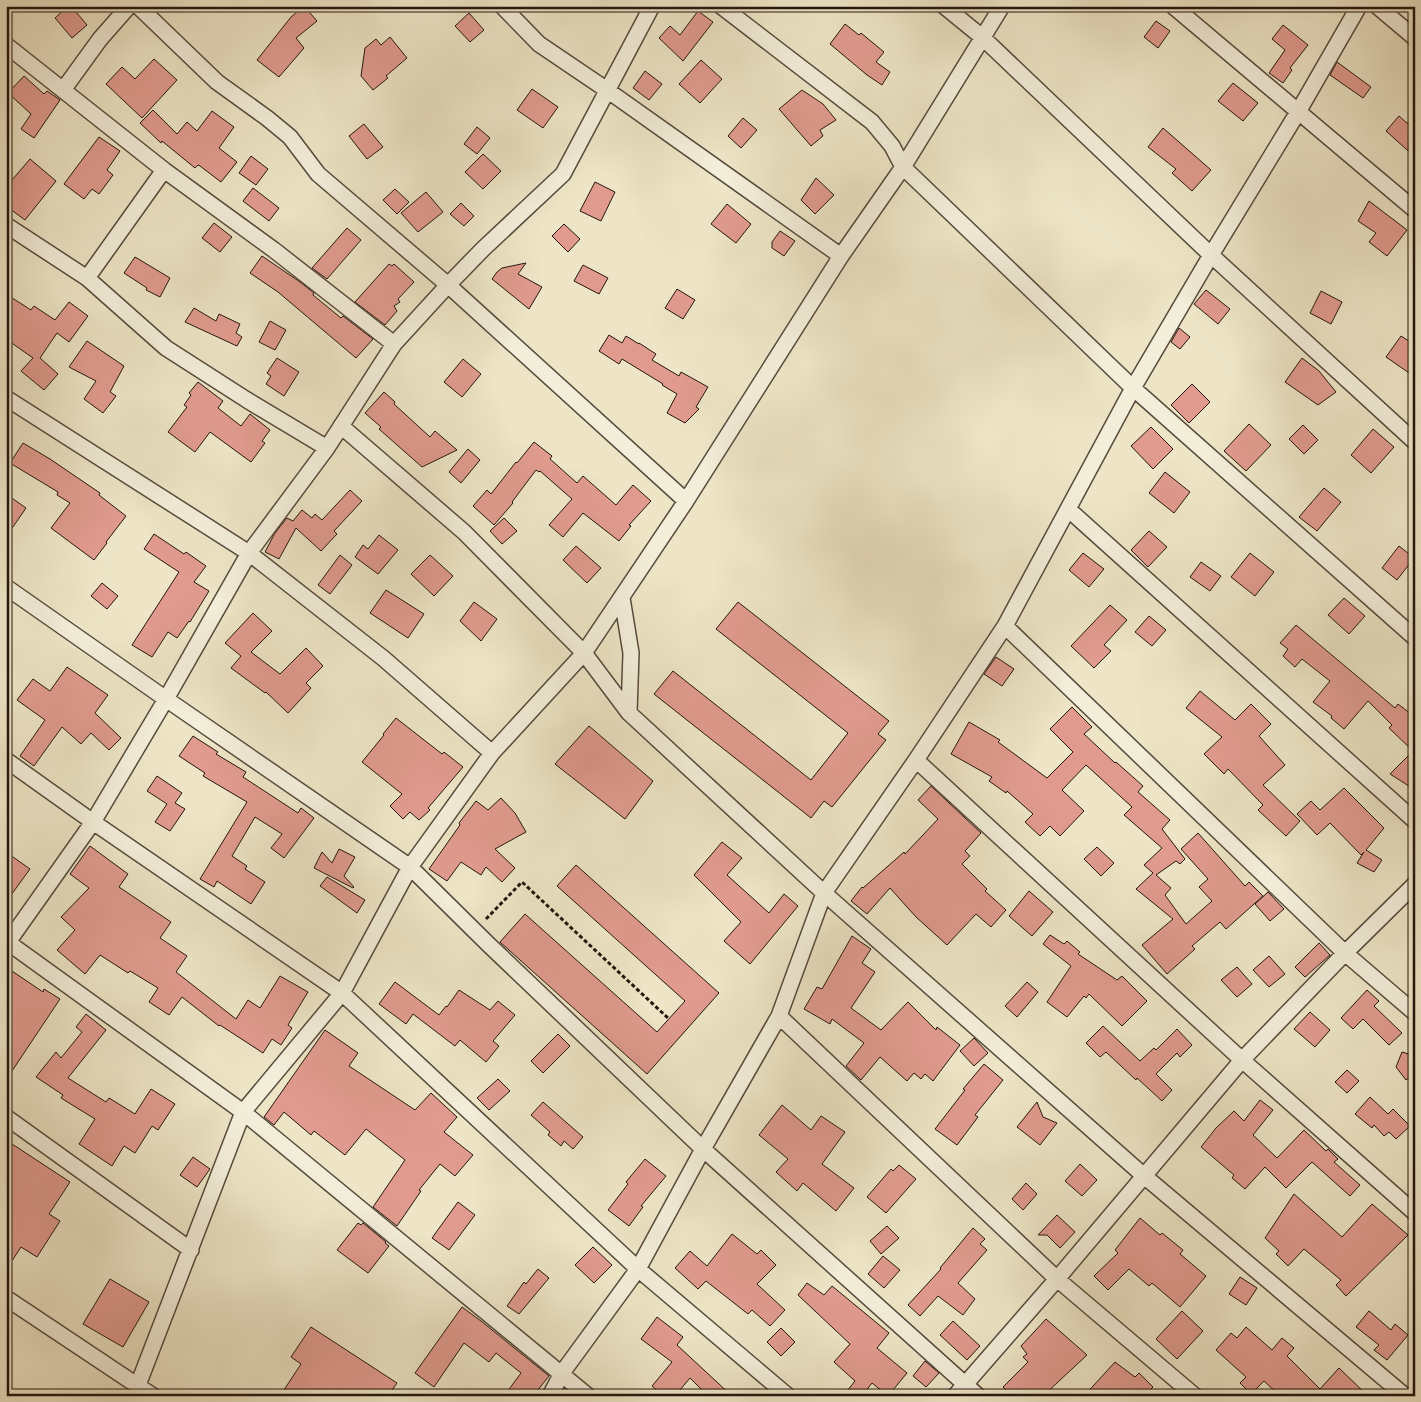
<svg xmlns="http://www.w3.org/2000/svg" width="1421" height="1402" viewBox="0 0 1421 1402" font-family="'IM FELL English',serif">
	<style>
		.building { fill: #e09b8e; stroke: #25160e }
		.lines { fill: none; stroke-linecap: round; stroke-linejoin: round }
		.street-casing { stroke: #574a3c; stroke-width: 18 }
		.path { stroke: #25160e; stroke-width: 3; stroke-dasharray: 4 2.5; stroke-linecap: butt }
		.street { stroke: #f3eeda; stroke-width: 15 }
	</style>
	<rect width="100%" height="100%" fill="#ede5c6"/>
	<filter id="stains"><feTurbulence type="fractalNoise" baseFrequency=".004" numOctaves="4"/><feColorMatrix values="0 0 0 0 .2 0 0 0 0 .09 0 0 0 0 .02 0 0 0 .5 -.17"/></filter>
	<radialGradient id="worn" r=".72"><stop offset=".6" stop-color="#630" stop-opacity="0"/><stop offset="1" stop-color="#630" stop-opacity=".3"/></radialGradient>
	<!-- building -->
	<path class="building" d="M68 6H71L87 25 72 38 55 18Z
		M304 6 317 21 296 38 304 48 279 77 257 60 291 17Z
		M698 11 713 22 683 61 659 38 670 26 680 35Z
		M469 13 484 30 470 42 455 26Z
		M1156 21 1170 31 1158 48 1144 37Z
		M845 24 859 35 861 33 884 52 876 62 890 72 882 85 867 75 830 44Z
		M1283 25 1308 45 1290 68 1292 70 1283 83 1269 73 1285 50 1272 39Z
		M390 37 407 58 386 76 388 78 373 90 361 76 365 48 376 39 381 45Z
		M154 59 177 80 142 118 106 84 122 67 135 79Z
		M701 60 722 79 700 103 679 84Z
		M1337 62 1371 87 1363 98 1330 75Z
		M645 71 662 84 649 100 633 88Z
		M24 76 44 94 47 91 60 100 34 138 21 129 31 114 8 93Z
		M1233 83 1258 103 1243 121 1218 101Z
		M532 89 558 107 543 128 517 110Z
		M802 90 823 104 836 120 820 130 823 136 811 146 779 109Z
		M153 110 177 134 187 122 197 131 212 111 234 127 219 148 237 162 221 182 200 166 198 165 195 168 162 141 161 143 140 123Z
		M1399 116 1415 130V157L1386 131Z
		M743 118 757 130 741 148 728 136Z
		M364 124 383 147 367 159 349 136Z
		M477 127 490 138 477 154 464 144Z
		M1163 128 1211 170 1192 191 1172 173 1176 169 1148 147Z
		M99 137 120 151 107 170 113 175 99 194 92 189 84 199 64 184Z
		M483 154 501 171 483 189 465 172Z
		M251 156 268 169 256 185 239 173Z
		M30 159 56 181 25 220 6 206V187Z
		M816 178 834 195 815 214 801 200Z
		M595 182 615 192 601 221 580 211Z
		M253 188 279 208 269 221 243 201Z
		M395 189 409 202 397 214 383 200Z
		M426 192 443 212 418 232 401 213Z
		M1369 201 1407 230 1387 256 1369 242 1376 233 1358 221Z
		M461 203 474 216 464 226 450 214Z
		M727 204 751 224 736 243 711 224Z
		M214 223 232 237 220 252 202 238Z
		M564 224 580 239 568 252 552 236Z
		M347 228 361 240 327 279 312 268Z
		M780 231 795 241 784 256 772 248V242Z
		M262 256 300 282 314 293 313 295 341 318 343 316 373 339 356 358 278 292 250 273Z
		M135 257 170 278 160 297 146 290 147 288 124 273Z
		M526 263 518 274 542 287 529 309 492 279 497 272 502 268Z
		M389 264 392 266 394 264 414 282 398 299 400 302 394 306 397 311 385 325 355 302Z
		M583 265 608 278 599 294 574 281Z
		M677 289 695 300 683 319 665 308Z
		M1206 290 1230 309 1218 324 1194 304Z
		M1321 291 1342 302 1331 324 1310 313Z
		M6 294 31 310 34 306 55 320 69 302 88 316 69 342 57 333 40 358 58 374 44 390 21 371 33 358 6 339Z
		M194 308 216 321 219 314 240 324 236 333 242 337 237 346 185 322Z
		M270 321 286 330 275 350 259 342Z
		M1179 328 1190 337 1180 349 1171 342Z
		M609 335 622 343 626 336 639 344V343L656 354 652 360 679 376 681 372 708 387 696 407 699 409 685 423 667 413 677 394 662 385 663 384 622 359 619 364 599 351Z
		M1401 336 1415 345V377L1386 357Z
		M87 341 124 366 110 392 116 396 103 413 84 399 96 381 69 367Z
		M277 358 299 372 284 396 266 384 271 376 267 373Z
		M1302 358 1319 371 1336 392 1318 405 1285 382Z
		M463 359 481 374 462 397 444 382Z
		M198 382 223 401 218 408 241 426 250 414 270 430 262 441 265 443 251 462 210 432 195 452 168 432 187 407 184 405 191 395 189 393Z
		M1192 384 1210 402 1189 423 1171 405Z
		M384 392 395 402 394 404 430 437 435 431 457 450 422 467 379 429 381 427 365 413Z
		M1249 424 1271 445 1246 471 1224 451Z
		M1303 425 1318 440 1304 454 1289 439Z
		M1151 427 1173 449 1153 469 1131 446Z
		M1373 429 1394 447 1371 473 1351 455Z
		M534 442 552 456 550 459 577 483 583 476 616 505 633 485 651 501 629 525 631 526 619 541 583 513 563 537 549 525 572 499 540 471 539 472 536 470 512 502 513 503 494 525 473 506 487 490 491 494 516 462 517 463Z
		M23 443 50 459 100 493 99 495 126 516 106 542 107 543 94 560 51 528 70 503 57 495 58 492 10 463Z
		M468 449 480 460 461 483 449 472Z
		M1165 472 1190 492 1174 513 1149 493Z
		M1324 488 1341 502 1317 531 1299 517Z
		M350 490 362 501 334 531 337 534 321 551 296 528 279 559 265 552 275 533 287 518 293 521 302 510 312 518 315 514 322 520Z
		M6 494 26 508 6 537Z
		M504 518 517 531 502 544 490 531Z
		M1149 531 1167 547 1148 567 1131 550Z
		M154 534 184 554 186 552 206 566 194 582 209 591 190 622 189 621 177 638 168 632 152 657 132 645 179 572 144 549Z
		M379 535 398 550 378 574 355 557 363 545 368 549Z
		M576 546 601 568 587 583 563 560Z
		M1399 546 1414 558 1397 580 1382 568Z
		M1083 553 1104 569 1089 587 1069 570Z
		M1250 553 1274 572 1255 596 1231 577Z
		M340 555 352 565 330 594 318 585Z
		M430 555 453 576 434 596 411 574Z
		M1201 562 1221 576 1210 591 1190 577Z
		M102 583 118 596 107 609 91 596Z
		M386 590 424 614 408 638 370 613Z
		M1344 598 1365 616 1349 634 1328 615Z
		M474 602 497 619 481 641 460 621Z
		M738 602 889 721 878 734 886 740 832 807 824 801 811 818 654 694 673 671 811 780 848 733 716 629Z
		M1110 605 1127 620 1104 645 1111 651 1094 668 1071 646Z
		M253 613 272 631 251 652 280 674 306 648 323 666 306 683 311 688 288 713 266 692 265 693 231 668 241 656 225 643Z
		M1149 616 1166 630 1152 646 1135 632Z
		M1296 625 1395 708 1398 704 1415 717V790L1390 774 1413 751 1389 728 1392 725 1368 701 1344 729 1331 718 1332 716 1313 702 1330 681 1302 659 1295 667 1283 656 1288 649 1280 643Z
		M996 657 1014 669 1002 686 984 674Z
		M67 667 108 695 95 713 121 738 109 750 91 733 81 744 62 727 34 766 20 756 45 720 17 700 33 679 50 691Z
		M1200 691 1235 720 1251 704 1271 724 1259 736 1285 765 1263 785 1300 821 1286 836 1258 810 1263 805 1228 769 1224 774 1204 754 1222 737 1186 708Z
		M1072 707 1092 727 1084 734 1115 763 1116 762 1143 786 1138 792 1170 820 1162 829 1185 859 1180 864 1176 861 1156 875 1171 888 1165 895 1186 924 1212 901 1199 887 1208 879 1181 849 1198 833 1245 886 1249 882 1263 896 1226 929 1220 922 1192 946 1195 949 1167 974 1142 945 1173 919 1136 889 1153 873 1144 865 1162 848 1124 815 1132 807 1086 765 1062 790 1084 811 1060 836 1050 826 1040 836 1025 822 1033 814 1007 791 1006 793 989 781 992 777 951 754 969 722 1000 740 998 742 1047 778 1073 752 1050 729Z
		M396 718 442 754 444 752 463 767 428 808 430 810 419 820 410 812 403 819 390 806 402 794 362 762 384 735 383 734Z
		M589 726 653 781 625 819 555 764Z
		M193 736 218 752 216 754 246 772 243 777 298 813 301 808 314 818 284 858 271 848 282 834 255 817 232 856 247 866 245 869 265 882 251 904 217 881 214 887 200 879 247 802 203 776 205 773 179 756Z
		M157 776 182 793 175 803 185 809 170 831 155 822 167 804 147 791Z
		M931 786 981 833 965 851 970 856 962 864 987 889 985 891 1006 910 991 927 976 914 947 945 916 917 890 888 867 914 851 901 862 887 863 888 904 852 905 854 938 819 918 800Z
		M1344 788 1384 828 1366 850 1382 860 1374 872 1357 863 1364 852 1361 855 1330 823 1317 835 1297 814 1311 801 1320 810Z
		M501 798 515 813 526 832 495 849 515 868 502 882 486 867 481 875 461 862 447 881 429 869 460 825 459 823 476 801 488 810Z
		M722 842 742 858 727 875 769 913 784 894 798 906 750 964 724 941 741 922 694 875Z
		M90 846 128 874 119 887 171 922 160 938 187 956 176 972 236 1019 248 1000 260 1008 280 976 308 992 288 1025 292 1028 281 1045 272 1039 263 1053 220 1025 219 1026 182 997 169 1015 149 1002 158 988 130 971 128 973 100 955 85 974 57 950 75 930 61 917 89 888 70 874Z
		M1097 847 1114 863 1101 876 1084 859Z
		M339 849 355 857 344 876 354 887 353 888 314 868 322 852 332 863Z
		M6 852 30 869 6 902Z
		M576 865 719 993 647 1074 500 942 525 914 657 1032 685 1001 557 886Z
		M327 877 365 900 357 913 320 886Z
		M1029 891 1053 912 1032 936 1009 916Z
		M1268 892 1284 909 1270 921 1255 904Z
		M1050 935 1064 944 1067 941 1080 952 1078 954 1117 980 1122 976 1147 1001 1122 1026 1089 994 1086 998 1084 996 1067 1017 1047 1002 1071 966 1043 944Z
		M852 936 871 949 862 963 875 972 851 1008 881 1030 908 1002 936 1030 937 1027 960 1045 933 1081 925 1074 921 1079 914 1073 907 1081 880 1057 861 1080 846 1066 864 1043 832 1019 830 1024 804 1009 817 987 822 989Z
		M1319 943 1330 955 1305 977 1295 967Z
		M1269 956 1285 974 1269 987 1253 970Z
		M6 967 43 992 44 989 60 999 6 1080Z
		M1237 967 1252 984 1237 997 1221 980Z
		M395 982 439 1015 446 1006 447 1007 459 990 490 1010 498 1001 515 1015 493 1041 499 1046 486 1062 460 1040 455 1046 413 1014 406 1024 379 1004Z
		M1027 982 1038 992 1017 1017 1005 1006Z
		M1367 990 1379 1001 1374 1006 1402 1033 1389 1045 1363 1019 1353 1029 1341 1018Z
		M1310 1012 1330 1030 1315 1047 1294 1029Z
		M86 1014 106 1030 68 1078 106 1102 109 1098 135 1114 151 1089 175 1104 158 1130 152 1126 135 1153 124 1146 112 1166 79 1144 95 1119 61 1098 63 1095 36 1077 56 1052 61 1058 82 1032 76 1027Z
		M1103 1026 1140 1061 1154 1048 1156 1050 1177 1029 1192 1045 1180 1057 1177 1053 1156 1074 1172 1090 1162 1101 1137 1078 1136 1080 1106 1052 1100 1057 1086 1043Z
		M325 1030 358 1053 349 1066 415 1110 431 1093 457 1117 444 1132 473 1155 455 1176 440 1164 419 1190 421 1191 397 1226 373 1207 405 1160 366 1129 345 1155 314 1131 311 1135 284 1112 274 1125 264 1117Z
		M558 1034 570 1046 543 1073 531 1061Z
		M974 1038 988 1053 974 1066 960 1051Z
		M1402 1052 1415 1056V1073L1406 1080 1396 1067Z
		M984 1064 1003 1080 975 1115 978 1117 957 1145 935 1129 965 1090 963 1089Z
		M1347 1070 1359 1081 1347 1093 1335 1082Z
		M498 1079 510 1091 489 1110 477 1098Z
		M1370 1097 1388 1114 1393 1109 1410 1126 1396 1139 1389 1132 1384 1136 1374 1125 1372 1128 1355 1114Z
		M1260 1100 1273 1110 1253 1135 1277 1158 1304 1130 1326 1151 1328 1149 1338 1159 1334 1162 1360 1185 1350 1196 1312 1162 1286 1188 1265 1167 1245 1189 1232 1178 1234 1175 1201 1147 1216 1128 1234 1111 1244 1121Z
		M543 1102 583 1137 573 1149 564 1141 561 1146 548 1135 550 1132 531 1115Z
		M1037 1102 1043 1117 1057 1123 1040 1145 1017 1127Z
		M782 1105 811 1130 821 1116 845 1132 822 1164 854 1188 836 1211 803 1183 797 1191 776 1172 788 1159 759 1135Z
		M6 1140 70 1182 49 1214 60 1221 37 1257 21 1247 6 1270Z
		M193 1157 210 1169 197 1187 180 1175Z
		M645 1159 666 1176 641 1206 643 1207 629 1226 608 1210 628 1184 626 1182Z
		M1080 1164 1097 1180 1082 1196 1065 1181Z
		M899 1165 916 1179 886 1213 867 1197 891 1169 893 1171Z
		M1026 1183 1037 1194 1023 1210 1012 1199Z
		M1294 1194 1342 1237 1372 1204 1408 1235 1346 1296 1336 1285 1341 1280 1304 1249 1288 1266 1276 1254 1279 1251 1265 1238Z
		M458 1202 475 1215 449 1250 432 1238Z
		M1057 1215 1075 1232 1060 1248 1047 1235H1038Z
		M1140 1218 1160 1235 1162 1233 1183 1250 1180 1254 1206 1276 1180 1307 1152 1283 1149 1286 1129 1269 1108 1290 1094 1276 1118 1253 1115 1250Z
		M358 1223 361 1225 363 1223 386 1242 385 1243 389 1246 368 1273 337 1250Z
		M887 1226 899 1238 881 1254 870 1241Z
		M973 1228 985 1239 980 1244 987 1250 958 1283 975 1299 963 1315 938 1296 920 1316 908 1305 941 1269 940 1268Z
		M732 1234 757 1254 761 1250 776 1265 757 1284 785 1310 770 1326 752 1310 748 1314 706 1281 698 1289 675 1268 690 1251 707 1266Z
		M593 1247 612 1265 594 1283 575 1265Z
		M883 1256 900 1270 884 1288 868 1274Z
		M538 1269 549 1278 519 1314 507 1306 524 1282 526 1284Z
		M1240 1277 1257 1288 1246 1305 1229 1294Z
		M110 1279 149 1302 123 1347 83 1324Z
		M807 1283 824 1295 832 1286 889 1333 877 1348 907 1373 888 1396 872 1383 862 1396H843L855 1381 834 1362 850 1344 798 1295Z
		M462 1307 481 1321 549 1376 533 1396H504L521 1373 496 1353 489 1362 464 1343 434 1387 415 1373Z
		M1182 1311 1203 1331 1177 1359 1156 1339Z
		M1369 1311 1391 1330 1395 1324 1408 1335 1387 1360 1374 1350 1379 1345 1356 1327Z
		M657 1317 683 1337 677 1345 732 1396H708L690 1378 675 1396H663L652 1386 672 1362 641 1339Z
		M1046 1319 1087 1355 1043 1396H1012L1003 1387 1028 1362 1023 1357 1027 1354 1021 1346Z
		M953 1321 980 1346 967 1360 940 1335Z
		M311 1327 397 1383 388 1396H280L301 1364 291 1357Z
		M1246 1327 1272 1350 1282 1338 1294 1348 1287 1356 1320 1389 1339 1368 1368 1396H1280L1264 1381 1251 1394 1240 1383 1246 1377 1216 1350 1231 1333 1237 1338Z
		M781 1328 795 1342 781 1356 767 1342Z
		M925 1361 939 1373 926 1387 913 1376Z
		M1115 1362 1135 1377 1139 1373 1153 1387 1144 1396H1084Z"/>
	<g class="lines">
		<defs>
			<path id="street" d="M138 6 217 82 267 118 290 137 318 174 448 285 686 501
				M502 6 539 44 607 90 841 256
				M721 6 872 122 892 146 903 167 1133 388 1415 638
				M944 6 982 37 1211 255 1415 442
				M1173 6 1415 210
				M1377 6 1415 38
				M6 45 164 170 274 250 394 344
				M63 90 100 39 129 6
				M6 225 87 278 166 348 247 400 327 448
				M87 278 164 170
				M6 398 249 553 383 658 492 753
				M341 426 464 532 584 653 629 713 824 893 1143 1175 1405 1396
				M1068 509 1415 821
				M6 587 166 699 410 867 488 944 703 1149 978 1396
				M622 598 631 653 629 713
				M1005 626 1345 953 1415 1013
				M6 760 93 822 342 993 638 1269 788 1396
				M916 760 1242 1060 1415 1213
				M6 941 243 1112 588 1396
				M6 945 93 822 166 699 249 553 327 448 394 344 448 285 483 249 563 174 652 6
				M779 1016 1057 1279 1195 1396
				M6 1117 191 1250
				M6 1298 153 1396
				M138 1385 243 1112 342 993 410 867 492 753 584 653 686 501 841 256 903 167 1002 6
				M550 1396 562 1373 638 1269 703 1149 779 1016 824 893 916 760 1005 626 1133 388 1211 255 1298 112 1359 6
				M955 1396 1057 1279 1242 1060 1345 953 1415 884"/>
		</defs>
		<!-- street casing -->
		<use href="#street" class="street-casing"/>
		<!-- path -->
		<path class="path" d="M486 919 522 882 669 1019"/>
		<!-- street -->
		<use href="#street" class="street"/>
	</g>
	<!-- margin -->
	<rect width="1421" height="1402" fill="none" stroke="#ede5c6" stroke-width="25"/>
	<rect x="8" y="8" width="1406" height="1387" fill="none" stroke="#25160e" stroke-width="2.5"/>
	<rect x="12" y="12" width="1396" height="1377" fill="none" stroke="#25160e"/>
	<rect width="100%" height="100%" filter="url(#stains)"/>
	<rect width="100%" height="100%" fill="url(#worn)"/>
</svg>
